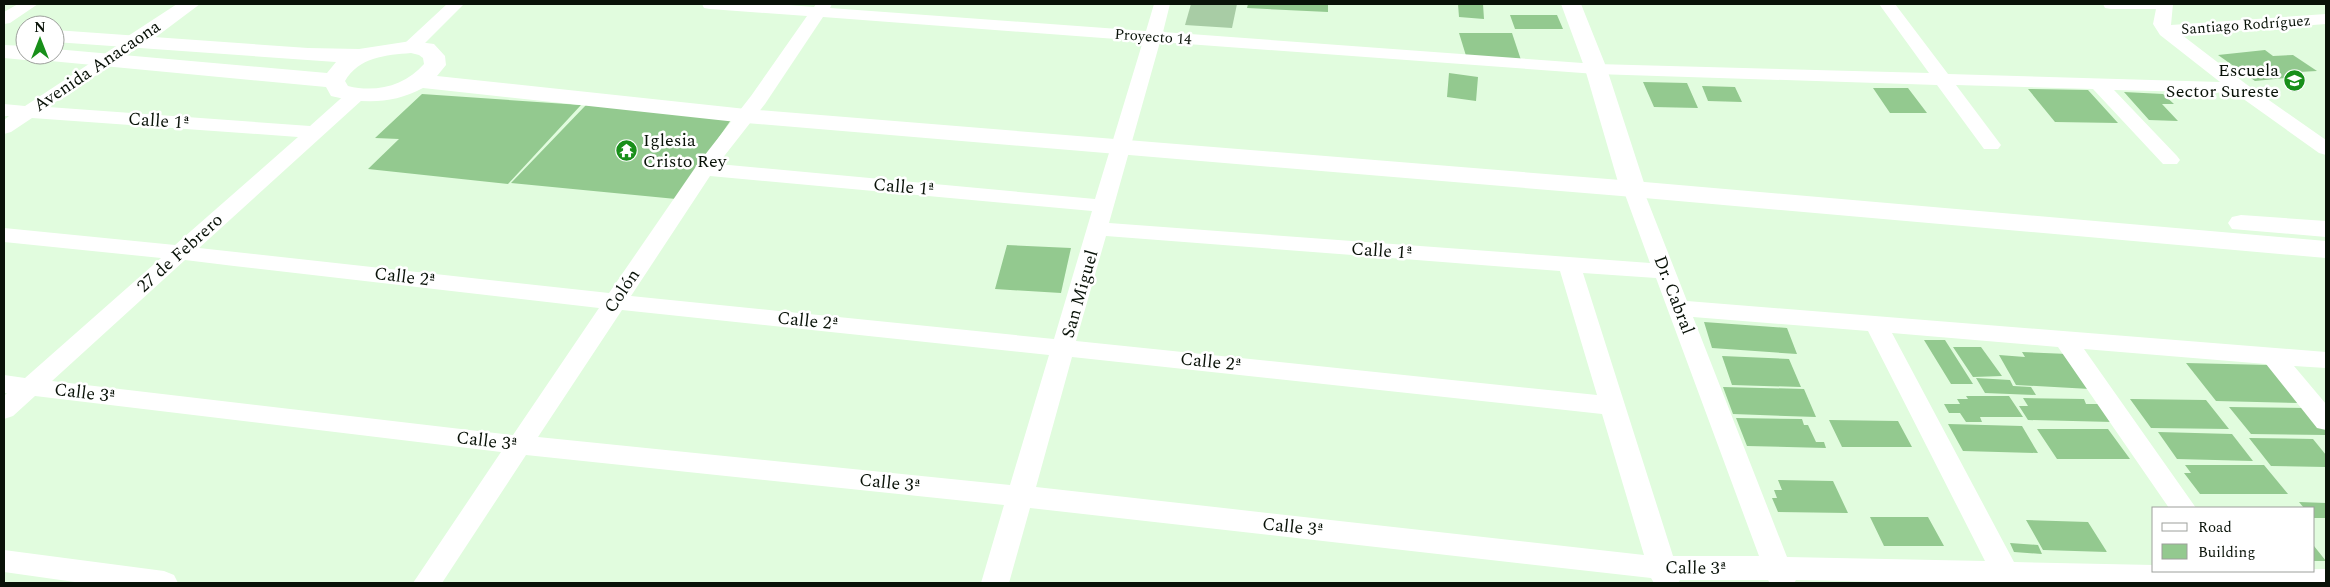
<svg xmlns="http://www.w3.org/2000/svg" width="2330" height="587" viewBox="0 0 2330 587" font-family="Spectral,serif">
	<style>
		.green { fill: #a8cca5 }
		.building { fill: #93c98f }
		.lines { fill: none; stroke-linecap: round; stroke-linejoin: round }
		.minor { fill: #fff; fill-rule: evenodd }
		.tertiary { fill: #fff; fill-rule: evenodd }
		.primary { fill: #fff; fill-rule: evenodd }
		.labels { text-anchor: middle; dominant-baseline: central; stroke-width: 5; stroke-linejoin: round; paint-order: stroke }
		.far-street-label { font-size: 15px; fill: #091208; stroke: #fff }
		.street-label { font-size: 18px; fill: #091208; stroke: #fff }
		.poi-label { font-size: 18px; fill: #091208; stroke: #fff; text-anchor: end }
	</style>
	<rect width="100%" height="100%" fill="#e1fcde"/>
	<!-- green -->
	<path class="green" d="M1191 4H1237L1232 28 1185 25Z"/>
	<!-- building -->
	<path class="building" d="M1248 4H1328V12L1247 8Z
		M1458 4H1483L1484 19 1459 17Z
		M1510 15H1557L1563 29H1515Z
		M1459 33H1512L1521 60 1467 59Z
		M2265 50 2273 56 2293 55 2317 71 2299 72 2305 76 2255 81 2218 55Z
		M1449 73 1478 77 1476 101 1447 97Z
		M1643 82 1687 83 1698 108 1654 107Z
		M1702 86 1735 87 1742 102 1708 101Z
		M1873 88H1908L1927 113H1890Z
		M2028 89 2088 90 2118 123 2055 122Z
		M2124 92 2163 94 2174 104H2162L2178 121 2149 120Z
		M422 94 581 105 508 184 368 169 399 139 375 138Z
		M586 105 733 117 676 199 511 183Z
		M1007 245 1071 248 1061 293 995 289Z
		M1704 322 1787 328 1797 354 1712 348Z
		M1924 340H1945L1973 384H1951Z
		M1953 347H1981L2002 376 1973 377Z
		M2022 352 2068 354 2090 389 2016 385 1999 355 2025 357Z
		M1722 356 1789 359 1801 387 1732 385Z
		M2186 363 2268 365 2300 403 2216 401Z
		M1976 378 2010 380 2013 386 2031 387 2036 395 1985 393Z
		M1723 387 1804 389 1816 417 1733 414Z
		M1966 396H2009L2023 417H1980L1982 422H1966L1960 413H1949L1944 404H1960L1957 399H1968Z
		M2023 398 2084 399 2086 404H2100L2113 422 2028 420 2019 406H2028Z
		M2130 399 2206 400 2229 429 2151 428Z
		M2229 407 2308 408 2326 429V435L2251 434Z
		M1736 418 1802 419 1804 425H1808L1816 442H1824L1826 448 1747 446Z
		M1829 420 1898 421 1912 447H1842Z
		M1948 424 2022 426 2038 453 1963 451Z
		M2037 429H2108L2130 459H2057Z
		M2158 432 2232 434 2253 461 2177 459Z
		M2249 438 2313 439 2326 455V467L2271 466Z
		M2185 465H2264L2288 494H2200L2184 473H2191Z
		M1778 480 1833 481 1848 513 1778 512 1772 498H1777L1774 490H1782Z
		M2299 502 2326 503V518H2314V508H2304Z
		M1870 517H1928L1944 546H1884Z
		M2026 520 2088 522 2107 552 2043 550Z
		M2010 543 2038 545 2042 554 2014 552Z
		M2314 546 2326 561H2314Z"/>
	<g class="lines">
		<!-- minor -->
		<path class="minor" d="M18 4H38L10 23 4 24V12Z
			M447 4H464L417 51H405L402 47 405 43Z
			M702 4H776L814 7 816 4H832L830 8 1146 31 1154 4H1170L1163 32 1596 64 1929 73 1879 4H1895L1948 74 2220 82 2160 35 2153 24 2156 9H2111L2105 8 2103 4H2173L2171 25 2326 14V24L2182 35 2246 84 2326 140V155L2319 153 2235 93 2114 90 2177 156 2180 160 2177 164H2163L2093 89 1956 85 2001 145 1998 149H1984L1937 85 1596 74 1160 42 1109 223 1650 263 1623 189 1626 185 1633 183 1640 185 1643 189 1687 301 2326 352V368L2294 366 2326 404V430L2317 428 2266 364 2084 349 2196 508H2169L2058 347 1892 333 2014 562 2154 565V571L2326 569V583H1933L1796 580 1794 583H1770L1768 580H1680L1678 583H1654L1651 578 1030 508 1009 583H981L1004 505 526 455 442 583H413L501 452 35 396 13 416 4 419V396L7 393H4V375L25 378 161 258 4 242V228L175 245 298 137 32 118 11 132 4 134V120L9 116H4V104L25 106 130 37H142L145 41 142 45 48 107 310 126 348 92H362L364 96 362 100 199 248 609 293 697 165 751 96 807 16 710 9 704 8ZM823 17 1143 41 1095 199 718 164 765 104ZM710 176 1092 211 1054 339 631 296ZM1106 236 1560 271 1597 395 1076 341ZM185 260 234 266 599 308 513 435 52 381ZM1583 273 1656 278 1759 556H1673ZM622 310 1049 355 1010 485 538 437ZM1693 317 1868 331 1985 561 1787 557ZM1072 357 1602 414 1644 555 1036 487Z
			M4 550 164 571 174 575 178 583H82L4 572Z"/>
		<!-- tertiary -->
		<path class="tertiary" d="M177 4H200L144 46 136 47 128 46 125 41 128 36Z
			M1561 4H1581L1607 69 1646 189 1642 194 1633 197 1624 194 1620 189 1585 69Z"/>
		<!-- primary -->
		<path class="primary" d="M55 30 308 48 359 49 411 41 434 44 445 56 446 65 437 76 746 109 1633 181 2326 241V258L1633 197 746 123 423 88C393 104 364 104 331 96L326 87 40 60 37 55H55V49L327 73 336 62 55 42ZM411 53 419 55 423 58 424 64C405 86 376 93 348 86L345 81C359 57 386 55 411 53Z
			M4 45 25 46V55H35L25 60 4 58Z
			M2241 215 2326 221V237L2232 229 2228 223 2232 217Z"/>
	</g>
	<!-- icons -->
	<defs>
		<symbol id="school-disc" viewBox="-11 -11 22 22"><circle r="9.5" fill="#188f1a" stroke="#fff"/><path d="M0-5L7-2L0 1L-7-2ZM-4 1L0 2.5L4 1V4Q0 6-4 4Z" fill="#fff"/></symbol>
		<symbol id="temple-disc" viewBox="-11 -11 22 22"><circle r="9.5" fill="#188f1a" stroke="#fff"/><path d="M0-6L5-2H3V0L6.5 2.5H4V6H1.5V3h-3V6H-4V2.5H-6.5L-3 0V-2H-5Z" fill="#fff"/></symbol>
	</defs>
	<g fill-rule="evenodd">
		<use href="#school-disc" x="2282" y="68" width="25" height="25"/>
		<use href="#temple-disc" x="614" y="138" width="25" height="25"/>
	</g>
	<g class="labels">
		<!-- far-street labels -->
		<g class="far-street-label">
			<text transform="translate(2246 25) rotate(-4)">Santiago Rodríguez</text>
			<text transform="translate(1153 37) rotate(4)">Proyecto 14</text>
		</g>
		<!-- street labels -->
		<g class="street-label">
			<text transform="translate(97 66) rotate(-34)">Avenida Anacaona</text>
			<text transform="translate(159 121) rotate(4)">Calle 1ª</text>
			<text transform="translate(904 187) rotate(5)">Calle 1ª</text>
			<text transform="translate(1382 251) rotate(4)">Calle 1ª</text>
			<text transform="translate(180 253) rotate(-42)">27 de Febrero</text>
			<text transform="translate(405 277) rotate(7)">Calle 2ª</text>
			<text transform="translate(622 291) rotate(-56)">Colón</text>
			<text transform="translate(1080 294) rotate(-74)">San Miguel</text>
			<text transform="translate(1674 295) rotate(69)">Dr. Cabral</text>
			<text transform="translate(808 321) rotate(6)">Calle 2ª</text>
			<text transform="translate(1211 362) rotate(6)">Calle 2ª</text>
			<text transform="translate(85 393) rotate(7)">Calle 3ª</text>
			<text transform="translate(487 441) rotate(7)">Calle 3ª</text>
			<text transform="translate(890 483) rotate(6)">Calle 3ª</text>
			<text transform="translate(1293 527) rotate(6)">Calle 3ª</text>
			<text transform="translate(1696 568) rotate(1)">Calle 3ª</text>
		</g>
		<!-- poi labels -->
		<g class="poi-label">
			<text x="2279" y="70">Escuela<tspan x="2279" dy="21">Sector Sureste</tspan></text>
			<text x="643" y="140" text-anchor="start">Iglesia<tspan x="643" dy="21">Cristo Rey</tspan></text>
		</g>
	</g>
	<!-- border -->
	<rect width="2330" height="587" fill="none" stroke="#091208" stroke-width="10"/>
	<!-- legend -->
	<rect x="2152" y="507" width="162" height="65" fill="#ffffff" stroke="#9da09c"/>
	<rect x="2162" y="523" width="25" height="8" fill="#ffffff" stroke="#9da09c"/>
	<text x="2198" y="532" font-size="15" fill="#091208">Road</text>
	<rect x="2162" y="544" width="25" height="15" fill="#93c98f" stroke="#9da09c"/>
	<text x="2198" y="557" font-size="15" fill="#091208">Building</text>
	<!-- north arrow -->
	<g transform="translate(40 40)"><circle r="24" fill="#ffffff" stroke="#9da09c"/>
	<path d="M0-4L9 19L0 12L-9 19Z" fill="#188f1a"/>
	<text y="-8" font-size="14" font-weight="bold" text-anchor="middle" fill="#091208">N</text>
	</g>
</svg>
